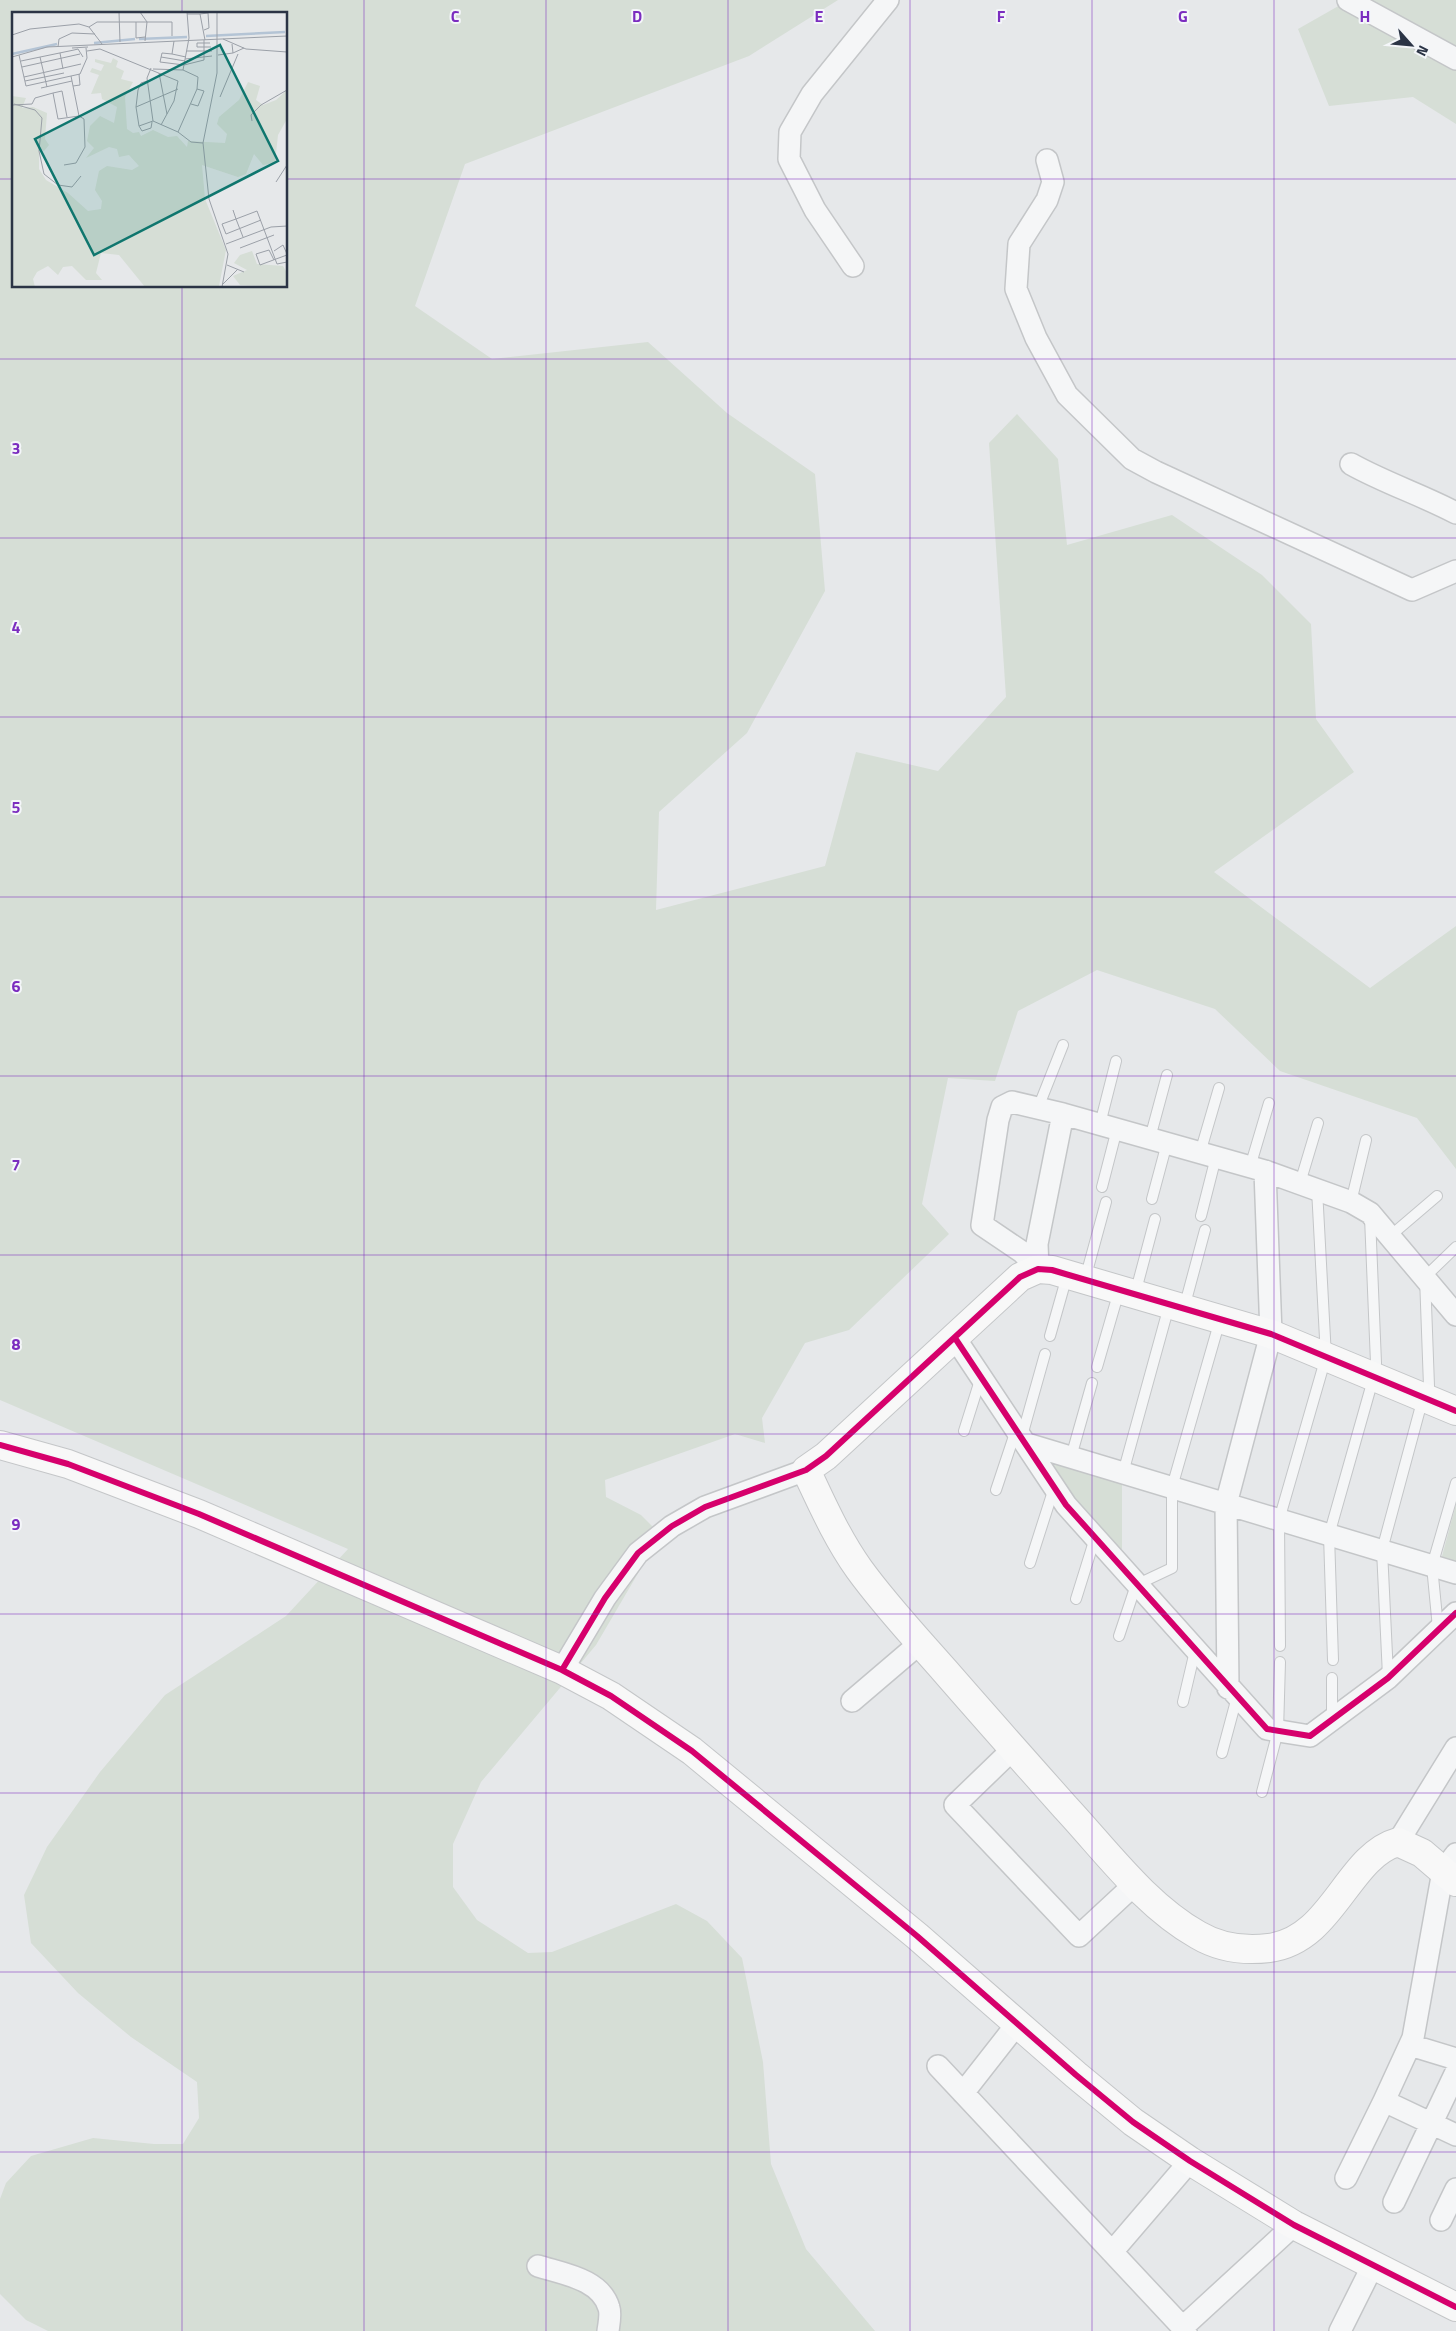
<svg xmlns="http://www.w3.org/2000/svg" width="1456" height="2331" viewBox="0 0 1456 2331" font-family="'Titillium Web',sans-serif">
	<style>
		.green { fill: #d6ded6; fill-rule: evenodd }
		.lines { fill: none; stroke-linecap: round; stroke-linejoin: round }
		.lane-casing { stroke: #c4c6c8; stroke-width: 12 }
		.street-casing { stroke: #c4c6c8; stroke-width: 24 }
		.secondary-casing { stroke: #c4c6c8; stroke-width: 30 }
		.lane { stroke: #f5f6f7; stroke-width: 10 }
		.street { stroke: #f5f6f7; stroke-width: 21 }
		.secondary { stroke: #f8f8f8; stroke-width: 28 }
		.cycleway-casing { stroke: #f4f6f9; stroke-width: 9 }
		.cycleway { stroke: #d6006c; stroke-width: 6 }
		.grid { fill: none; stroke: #7b2cbf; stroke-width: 1; stroke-opacity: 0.55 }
		.inset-river { fill: none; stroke: #b4c4d5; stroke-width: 2.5 }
		.inset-road { fill: none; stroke: #9ba0a8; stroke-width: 1 }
		.view { fill: #0f766e; fill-opacity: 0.15; stroke: #0f766e; stroke-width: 2.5 }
		.inset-edge { fill: none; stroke: #2b3445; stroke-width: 2.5 }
		.grid-label { font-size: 16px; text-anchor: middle; font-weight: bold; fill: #7b2cbf; stroke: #f4f6f9; stroke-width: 4; stroke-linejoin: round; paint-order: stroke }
	</style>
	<rect width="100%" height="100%" fill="#e6e8ea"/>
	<!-- green -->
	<path class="green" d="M0 0H838L749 56 465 164 415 306 492 359 648 342 727 413 815 474 825 591 747 733 659 812 656 910 825 866 856 752 938 771 1006 697 989 443 1017 414 1058 459 1067 545 1172 515 1262 575 1311 624 1316 719 1354 772 1214 872 1370 988 1456 926V1169L1417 1118 1280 1071 1215 1009 1097 970 1018 1011 995 1081 948 1078 922 1204 949 1234 849 1330 805 1343 762 1418 765 1443 735 1434 605 1480 606 1497 641 1515 653 1527 654 1546 596 1645 481 1782 453 1844V1887L477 1920 528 1953 552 1952 676 1904 707 1921 742 1958 763 2062 771 2164 806 2249 875 2331H48L26 2320 0 2294V2199L6 2183 31 2156 93 2138 154 2144H183L199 2118 197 2082 131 2037 78 1993 31 1943 24 1895 47 1847 100 1772 165 1695 286 1616 348 1549 0 1400ZM14 14H286V286H14Z
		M1349 0H1456V124L1413 97 1329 106 1298 29Z
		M1051 1456 1122 1478V1557L1047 1467Z
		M1456 1504V1565L1441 1560Z"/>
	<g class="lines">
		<defs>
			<path id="lane" d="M1038 1108 1063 1045
				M1100 1124 1116 1061
				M1150 1138 1167 1075
				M1200 1153 1219 1088
				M1250 1167 1269 1103
				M1300 1183 1318 1123
				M1102 1187 1117 1129
				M1152 1199 1167 1143
				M1351 1202 1366 1140
				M1201 1216 1216 1157
				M1389 1237 1437 1196
				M1085 1279 1106 1202
				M1135 1294 1155 1219
				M1184 1308 1205 1230
				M1050 1336 1067 1276
				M1097 1367 1119 1291
				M964 1431 981 1377
				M1022 1436 1045 1354
				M1071 1457 1092 1383
				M1123 1473 1169 1306
				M996 1490 1016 1430
				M1030 1563 1054 1488
				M1076 1599 1095 1538
				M1438 1628 1432 1566 1456 1483
				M1119 1636 1136 1585 1172 1568V1487L1220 1320
				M1280 1646 1279 1520 1326 1357 1317 1189
				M1333 1660 1329 1535 1374 1376 1376 1363 1370 1217
				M1388 1676 1382 1550 1423 1398 1429 1386 1425 1277 1456 1247
				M1332 1678V1717
				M1183 1702 1195 1651
				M1222 1753 1237 1697
				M1262 1792 1278 1731 1280 1662"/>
			<path id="street" d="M1348 0 1456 59
				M1047 160 1053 182 1047 200 1019 244 1016 289 1036 338 1067 395 1132 459 1156 472 1412 590 1456 571
				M853 266 815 210 789 159 790 132 812 94 888 0
				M1351 464C1385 483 1422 495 1456 513
				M1038 1269 1037 1244 1063 1114 1265 1171 1351 1202 1370 1213 1456 1315
				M1038 1269 1022 1252 982 1225 998 1120 1002 1107 1012 1102 1063 1114
				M955 1338 1066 1505 1267 1729 1310 1736 1388 1678 1456 1613
				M1027 1444 1456 1573
				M562 1670 605 1598 638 1553 672 1526 705 1507 806 1470
				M1228 1688 1226 1504 1271 1334 1265 1171
				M852 1701 920 1643
				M1013 1749 955 1805 1079 1936 1135 1884
				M1398 1842 1456 1748
				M1456 1854 1443 1871 1413 2038 1384 2101 1456 2135
				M1410 2045 1456 2059
				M938 2066 1186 2331
				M963 2093 1017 2024
				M1346 2178 1384 2101
				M1394 2202 1456 2072
				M1441 2220 1456 2189
				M1112 2252 1190 2161
				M538 2266C563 2274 601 2279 609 2308 611 2314 609 2324 608 2331
				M1183 2327 1294 2225
				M1340 2331 1373 2265"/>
			<path id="secondary" d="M1456 1411 1271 1334 1052 1270 1038 1269 1020 1277 826 1456 806 1470C822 1504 837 1538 859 1569 885 1605 916 1638 945 1671 985 1717 1025 1762 1065 1807 1106 1851 1145 1905 1198 1935 1220 1948 1244 1951 1269 1948 1333 1940 1347 1856 1398 1842L1422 1853 1456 1882
				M0 1445 68 1464 199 1514 562 1670 611 1696 692 1751 917 1936 1076 2075 1133 2122 1190 2161 1294 2225 1456 2307"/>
		</defs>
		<!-- lane casing -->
		<use href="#lane" class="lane-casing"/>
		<!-- street casing -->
		<use href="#street" class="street-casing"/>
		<!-- secondary casing -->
		<use href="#secondary" class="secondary-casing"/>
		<!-- lane -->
		<use href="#lane" class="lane"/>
		<!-- street -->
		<use href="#street" class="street"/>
		<!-- secondary -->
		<use href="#secondary" class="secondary"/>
		<defs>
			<path id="cycleway" d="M955 1338 1066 1505 1267 1729 1310 1736 1388 1678 1456 1613
				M0 1445 68 1464 199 1514 562 1670 611 1696 692 1751 917 1936 1076 2075 1133 2122 1190 2161 1294 2225 1456 2307
				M562 1670 605 1598 638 1553 672 1526 705 1507 806 1470 826 1456 1020 1277 1038 1269 1052 1270 1271 1334 1456 1411"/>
		</defs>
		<!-- cycleway casing -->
		<use href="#cycleway" class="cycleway-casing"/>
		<!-- cycleway -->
		<use href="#cycleway" class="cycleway"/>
	</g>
	<!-- grid -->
	<path class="grid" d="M182 0V14M364 0V2331M546 0V2331M728 0V2331M910 0V2331M1092 0V2331M1274 0V2331M0 179H14M286 179H1456M182 286V2331M0 359H1456M0 538H1456M0 717H1456M0 897H1456M0 1076H1456M0 1255H1456M0 1434H1456M0 1614H1456M0 1793H1456M0 1972H1456M0 2152H1456"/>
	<!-- overview -->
	<g transform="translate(12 12)">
		<rect width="275" height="275" fill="#e6e8ea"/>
		<path d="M101 46 106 49 104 55 112 59 109 67 121 70 113 85 115 117 121 121 127 120 129 124 141 118 156 125 165 124 175 135 176 129 213 131 215 122 205 112 207 105 227 88 236 70 248 74 244 88 251 93 264 88 275 78V107L266 123 263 151 251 153 242 142 234 162 226 165 190 153 193 187 214 238 207 274 133 275 107 243 89 241 84 261 90 268H74L60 254 51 255 46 263 36 254 25 260 21 267 23 275H0V84L14 86 10 96 21 95 35 101 33 127 37 133 32 139 27 136V157L34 168 56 181 76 199 89 197 90 189 83 178 87 159 95 154 120 158 127 154 117 143 107 145 105 137 97 135 74 146 82 136 75 129 78 114 88 104 102 111 105 95 90 87 89 81 79 82 87 63 78 60 80 56 89 59 92 53 83 50V47L99 51ZM240 239 245 252 271 254 275 261V275L228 273 221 264 235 258 222 251 228 243Z" fill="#d6ded6"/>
		<path class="inset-river" d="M194 24 273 20M127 27 175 25M82 31 123 27M0 42 45 32"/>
		<path class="inset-road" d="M107 0 108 30M128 0 135 10 133 29M205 0V61L191 131 197 187 216 242 210 275M175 2H188L193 28M188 2 196 1 197 16 192 18M124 10V26L133 25M77 15 85 10H160V24M0 23 18 17 67 12 77 15 90 32M211 27 234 37 275 40M162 29 160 42 174 45M198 31H185V35H199M220 32 221 41 232 36M46 35 47 27 60 21 83 22M60 36 76 35M75 39 88 37 166 69 162 89 149 113M175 39H200M48 41 51 57M160 42 150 41 148 50 172 53 192 48V28M7 43 14 74 68 62 75 46 74 36M206 43 221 41M0 45 35 35 275 24M28 45 35 75M149 45 173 49M173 47 200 44M9 49 62 38 66 37 71 45M10 55 68 42M139 56 135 66 141 109 166 120 179 130 191 131M141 57 171 58 186 65 185 77 166 120M171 58 177 26 175 0M147 61 155 102M12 65 69 52M13 69 52 61M135 69 129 71 126 78 124 95 127 114 141 109M61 74 68 73 67 62M29 76 60 69M41 81 50 79 55 105M208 85 226 42M2 92 23 98 30 106 27 139 32 162 46 173 60 175 69 164M179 92 186 94 192 79 185 77M0 93 20 92 23 86 41 81 46 107 67 104M124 95 166 77M240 109 239 103 249 93 275 78M127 114 130 119 139 116 140 110M52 153 64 151 73 135 72 107 67 104 59 64M264 170 275 153M221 198 224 207 210 212 214 222 249 208M231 225 224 207 245 199 265 252 275 250M214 232 259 215 275 214M228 236 262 223M262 239 271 233 275 242M262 248 257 238 244 242 248 253 264 247 275 243M215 253 232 260M211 272 226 257M100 275H124"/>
		<path class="view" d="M208 33 266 149 82 243 23 127Z"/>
		<rect width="275" height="275" class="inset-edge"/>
	</g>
	<g class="grid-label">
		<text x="455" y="22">C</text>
		<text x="637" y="22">D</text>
		<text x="819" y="22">E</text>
		<text x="1001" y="22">F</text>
		<text x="1183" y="22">G</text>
		<text x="1365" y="22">H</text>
		<text x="16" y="454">3</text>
		<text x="16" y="633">4</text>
		<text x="16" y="813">5</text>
		<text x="16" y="992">6</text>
		<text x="16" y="1171">7</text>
		<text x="16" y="1350">8</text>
		<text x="16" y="1530">9</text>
	</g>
	<!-- north arrow -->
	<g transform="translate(1411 45) rotate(117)" stroke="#f4f6f9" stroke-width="4" paint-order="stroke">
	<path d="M0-4L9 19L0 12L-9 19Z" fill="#2b3445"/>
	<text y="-8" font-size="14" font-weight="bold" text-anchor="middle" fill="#2b3445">N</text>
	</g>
</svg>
